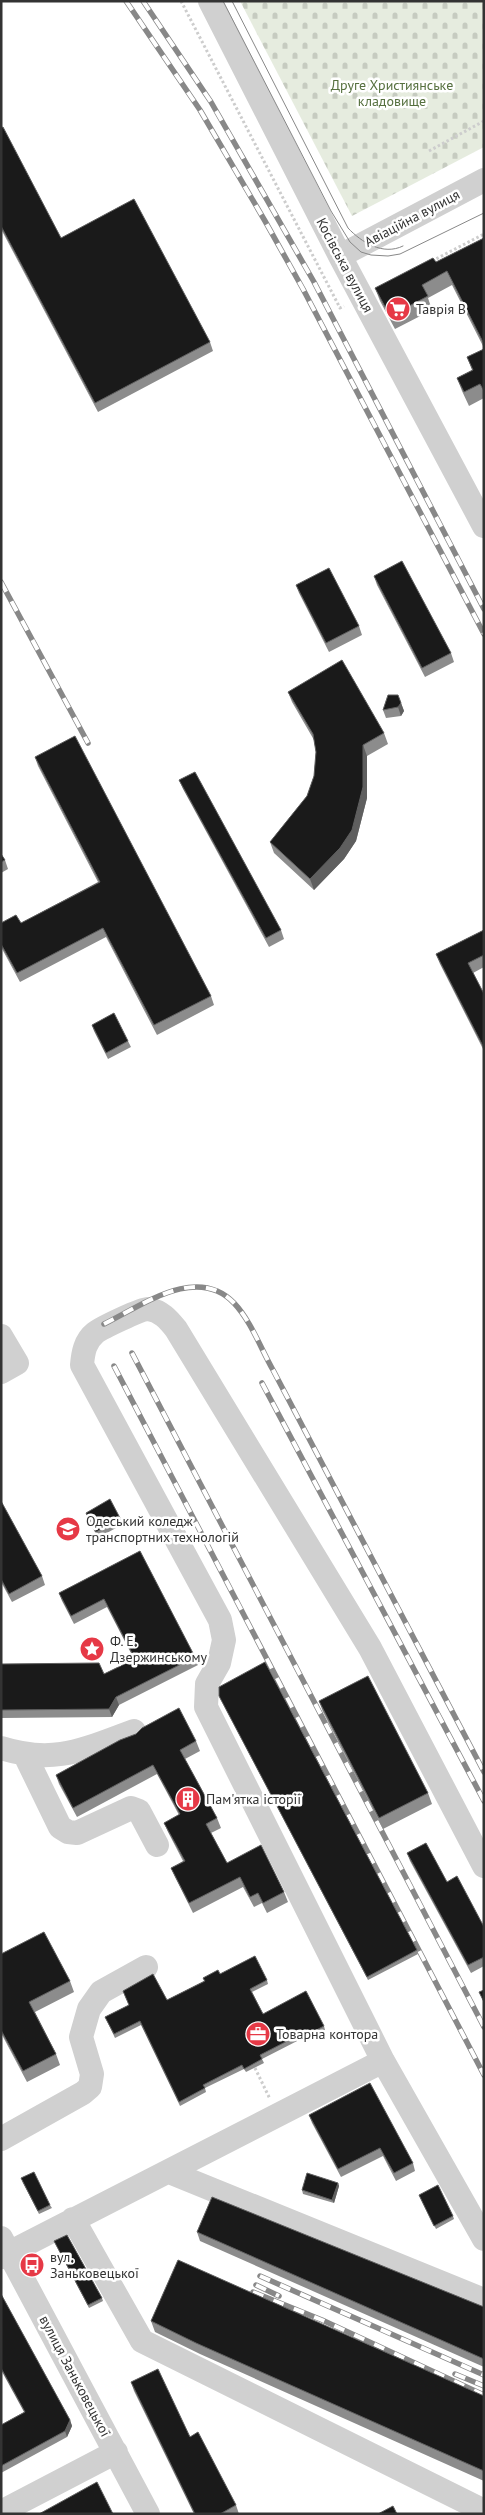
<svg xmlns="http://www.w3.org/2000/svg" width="485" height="2515" viewBox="0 0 485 2515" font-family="'PT Sans',sans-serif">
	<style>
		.cemetery { fill: url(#cemetery-stones) }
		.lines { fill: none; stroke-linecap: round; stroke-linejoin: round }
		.path { stroke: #cdcdcd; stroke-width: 3; stroke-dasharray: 2.5 2.5; stroke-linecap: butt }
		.minor { stroke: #d0d0d0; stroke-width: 24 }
		.tram { stroke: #888; stroke-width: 1 }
		.rail-casing { stroke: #888; stroke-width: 5.5 }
		.rail { stroke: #fff; stroke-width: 4; stroke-dasharray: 11; stroke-linecap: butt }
		.wall { fill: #8c8c8c }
		.shaded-wall { fill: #5f5f5f }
		.building { fill: #1a1a1a; stroke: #5f5f5f }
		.labels { text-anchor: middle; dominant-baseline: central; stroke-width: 5; stroke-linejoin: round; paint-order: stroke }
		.park-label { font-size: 14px; fill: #56703f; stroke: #fff }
		.street-label { font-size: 14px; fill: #333; stroke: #fff }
		.poi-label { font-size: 14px; fill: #333; stroke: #fff; text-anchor: start }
	</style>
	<defs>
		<pattern id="cemetery-stones" width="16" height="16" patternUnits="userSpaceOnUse" patternTransform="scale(1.25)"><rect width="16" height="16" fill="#e6ecdf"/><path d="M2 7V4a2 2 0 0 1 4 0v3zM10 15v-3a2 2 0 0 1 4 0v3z" fill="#c6cbc0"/></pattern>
	</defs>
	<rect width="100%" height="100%" fill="#fff"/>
	<!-- cemetery -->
	<path class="cemetery" d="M240 1H484V147L352 216Z"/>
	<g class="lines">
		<!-- path -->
		<path class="path" d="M181 1 340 308 344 306
			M429 151 484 121
			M432 261 484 234
			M255 2068 270 2099"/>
		<!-- minor -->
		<path class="minor" d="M210 1 340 256 484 526
			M340 256 484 180
			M1 1336 17 1363 1 1372
			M1 1748C55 1765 84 1749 134 1731
			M25 1755 60 1827 68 1832 77 1833 131 1808 139 1811 157 1845
			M484 1866 370 1648 176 1329C168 1319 161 1311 148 1309 141 1309 101 1328 95 1333 85 1341 83 1353 82 1365L220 1620 224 1640 219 1663 207 1684 206 1707 383 2061 484 2239
			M1 2139 83 2093 90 2087 92 2074 81 2037 89 2009 101 1992 146 1967
			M169 2172 484 2300
			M73 2219 142 2341 484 2511
			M1 2238 148 2514
			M1 2257 383 2061
			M1 2512 116 2452"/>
		<!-- tram -->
		<path class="tram" d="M223 1 331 211 350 242 361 252 371 255 388 256 400 254 484 213
			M232 1 348 228C361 242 383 256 403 246"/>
		<defs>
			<path id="rail" d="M126 1 200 110 265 221 303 289 484 634
				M143 1 211 102 314 282 484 609
				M1 582 88 743
				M104 1324C141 1306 197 1264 234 1303 251 1321 261 1349 273 1370L484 1772
				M132 1353 484 2027
				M114 1366 484 2075
				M262 1383 484 1801
				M260 2276 484 2375
				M256 2285 279 2296
				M253 2292 322 2320 484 2395
				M455 2374 484 2386"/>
		</defs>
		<!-- rail casing -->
		<use href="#rail" class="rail-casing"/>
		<!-- rail -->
		<use href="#rail" class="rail"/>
	</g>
	<!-- wall -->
	<path class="wall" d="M1 128 61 238 210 342 213 351 98 412 1 229Z
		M484 238V348L452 285 428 298 432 310 395 329 380 301 375 288 436 262Z
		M484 349V398L469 406 462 391 457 378 472 370 467 357Z
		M374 576 451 653 454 662 425 677 377 585Z
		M296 585 359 626 362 635 329 652 299 593Z
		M288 692 384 733 388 744 367 756V798L356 841 344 859 314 890 274 853 270 842 307 796 314 776 316 752 314 740 292 702Z
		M398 695 404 711 401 716 386 718 383 710Z
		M35 757 211 996 214 1005 157 1035 106 937 20 982 1 947V923H21L98 882 38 766Z
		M179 780 281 930 284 939 269 947 183 789Z
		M1 854 5 860 8 869 1 873Z
		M484 930V967L473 973 484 994V1051L440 964 436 954Z
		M92 1025 128 1041 131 1047 108 1059 94 1031Z
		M1 1501 42 1576 45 1585 12 1602 1 1582Z
		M86 1513 120 1518 123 1524 98 1538 88 1519Z
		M140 1551 195 1657 198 1665 119 1705 112 1717 1 1718V1664L104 1674 134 1659 107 1607 74 1624 62 1601 59 1593Z
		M219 1696 417 1950 418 1954 368 1980Z
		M319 1701 428 1793 432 1804 383 1829 323 1712Z
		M196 1741 200 1751 185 1759 217 1818 221 1828 211 1833 227 1863 284 1892 288 1902 267 1913 262 1903 254 1907 243 1887 193 1913 175 1877 171 1868 183 1861 168 1832 164 1823 179 1815 157 1774 77 1817 59 1784 56 1775Z
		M407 1853 447 1882 484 1927V1966L471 1973 410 1861Z
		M1 1954 70 1981 74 1992 35 2012 56 2054 60 2065 27 2082 1 2033Z
		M220 1974 267 1980 268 1984 252 1992 263 2014 324 2026 325 2030 304 2041 303 2038 262 2059 264 2063 246 2072 244 2069 205 2088 206 2092 180 2106 141 2025 115 2038 105 2017 129 2005 123 1991 167 2000 204 1981 203 1978Z
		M309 2115 413 2163 415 2171 396 2181 383 2156 341 2177 312 2123Z
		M22 2181 50 2205 52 2208 39 2214Z
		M338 2183 339 2186 334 2203 303 2194 302 2190Z
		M419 2195 453 2216 454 2219 436 2229Z
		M197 2232 484 2307V2367L200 2241Z
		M54 2241 102 2298 103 2301 89 2308Z
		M1 2294 70 2420 72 2426 67 2437 1 2473V2425L24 2412 1 2370Z
		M151 2321 484 2396V2481L200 2354 155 2332Z
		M131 2382 190 2437 236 2505 239 2514H194L134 2391Z"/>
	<!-- shaded-wall -->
	<path class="shaded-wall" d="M401 703 404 711 401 716 398 707Z
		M363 745 367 756V798L356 841 344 859 314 890 310 879Z
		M116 1697 119 1705 112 1717 109 1709Z
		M338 2183 339 2186 334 2203 332 2200Z
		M70 2420 72 2426 67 2437 65 2431Z"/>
	<!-- building -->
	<path class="building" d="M3 127 61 238 134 199 210 342 95 403 1 226V128Z
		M484 238V344L447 271 422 285 428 296 390 316 375 288 433 258 436 262Z
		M484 349V391L480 384 464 392 457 378 473 370 467 357Z
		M402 561 451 653 422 668 374 576Z
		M329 568 359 626 326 643 296 585Z
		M342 660 384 733 363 745V787L352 830 340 848 310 879 270 842 307 796 314 776 316 752 313 734 288 692Z
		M388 695H398L401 703 398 707 383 710Z
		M75 736 211 996 154 1025 103 928 17 973 1 944V923L16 915 21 923 100 882 35 757Z
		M195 772 281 930 266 938 179 780Z
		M1 854 5 860 1 862Z
		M484 930V955L468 963 484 994V1048L436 954Z
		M114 1013 128 1041 106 1053 92 1025Z
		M110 1499 120 1518 96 1532 86 1513Z
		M1 1501 42 1576 9 1594 1 1579Z
		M140 1551 195 1657 116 1697 109 1709 1 1710V1664L99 1663 104 1674 135 1659 104 1599 71 1616 59 1593Z
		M265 1662 417 1950 367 1977 219 1696V1687Z
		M368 1676 428 1793 379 1818 319 1701Z
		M179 1708 196 1741 180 1750 217 1818 206 1824 227 1863 261 1845 284 1892 263 1903 258 1893 250 1897 240 1877 189 1903 171 1868 185 1861 164 1823 180 1814 153 1765 73 1808 56 1775 120 1740 136 1734 142 1728Z
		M426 1843 447 1882 457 1876 484 1927V1957L468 1965 407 1853Z
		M44 1932 70 1981 29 2002 56 2054 23 2071 1 2030V1954Z
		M255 1956 267 1980 250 1989 263 2014 306 1991 324 2026 303 2037 301 2034 260 2055 262 2059 244 2069 242 2065 203 2085 205 2088 179 2102 140 2021 114 2034 105 2017 129 2005 123 1991 153 1974 167 2000 205 1981 203 1978 218 1970 220 1974Z
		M484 1990V2002L479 1992Z
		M370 2083 413 2163 394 2173 380 2148 338 2169 309 2115Z
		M34 2172 50 2205 38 2211 21 2178Z
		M307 2173 338 2183 332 2200 302 2190Z
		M438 2185 453 2216 434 2226 419 2195Z
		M212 2197 484 2307V2359L197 2232Z
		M67 2235 102 2298 88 2305 54 2241Z
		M178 2260 484 2396V2471L196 2343 151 2321Z
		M1 2294 70 2420 65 2431 1 2466V2425L25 2412 1 2368Z
		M158 2369 190 2437 198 2432 236 2505 220 2514H195L131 2382Z
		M97 2482 113 2514H39Z
		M393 2506 397 2514H378Z"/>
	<!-- icons -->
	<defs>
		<symbol id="supermarket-disc" viewBox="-11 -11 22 22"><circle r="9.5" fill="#e63946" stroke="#fff"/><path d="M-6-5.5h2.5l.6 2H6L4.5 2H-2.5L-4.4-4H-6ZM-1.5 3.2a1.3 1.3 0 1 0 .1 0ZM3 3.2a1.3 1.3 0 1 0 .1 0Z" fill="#fff"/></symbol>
		<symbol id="university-disc" viewBox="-11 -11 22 22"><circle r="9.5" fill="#e63946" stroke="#fff"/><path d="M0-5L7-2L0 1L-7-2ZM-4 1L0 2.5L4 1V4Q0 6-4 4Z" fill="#fff"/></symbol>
		<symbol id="sight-disc" viewBox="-11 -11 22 22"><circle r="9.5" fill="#e63946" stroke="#fff"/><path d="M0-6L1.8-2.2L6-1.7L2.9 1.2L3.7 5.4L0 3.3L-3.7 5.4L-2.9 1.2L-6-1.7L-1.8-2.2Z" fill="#fff"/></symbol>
		<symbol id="building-disc" viewBox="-11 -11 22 22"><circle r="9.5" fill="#e63946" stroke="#fff"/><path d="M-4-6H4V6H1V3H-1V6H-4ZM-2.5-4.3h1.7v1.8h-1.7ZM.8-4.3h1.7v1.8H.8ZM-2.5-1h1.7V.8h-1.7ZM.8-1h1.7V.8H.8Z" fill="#fff"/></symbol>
		<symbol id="office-disc" viewBox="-11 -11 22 22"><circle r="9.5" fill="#e63946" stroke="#fff"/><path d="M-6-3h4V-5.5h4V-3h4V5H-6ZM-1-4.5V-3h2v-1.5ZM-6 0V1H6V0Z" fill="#fff"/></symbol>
		<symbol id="bus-disc" viewBox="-11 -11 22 22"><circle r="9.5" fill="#e63946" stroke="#fff"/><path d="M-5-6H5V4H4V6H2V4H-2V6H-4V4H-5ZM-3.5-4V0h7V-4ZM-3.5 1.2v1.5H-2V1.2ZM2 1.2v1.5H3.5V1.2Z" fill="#fff"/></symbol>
	</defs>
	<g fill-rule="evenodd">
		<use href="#supermarket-disc" x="384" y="295" width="28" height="28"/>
		<use href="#university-disc" x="54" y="1515" width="28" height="28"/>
		<use href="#sight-disc" x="78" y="1635" width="28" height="28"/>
		<use href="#building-disc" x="174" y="1785" width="28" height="28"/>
		<use href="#office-disc" x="244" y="2020" width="28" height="28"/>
		<use href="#bus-disc" x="18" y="2251" width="28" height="28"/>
	</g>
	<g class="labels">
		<!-- park labels -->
		<g class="park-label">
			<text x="392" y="85">Друге Християнське<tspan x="392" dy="16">кладовище</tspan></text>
		</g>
		<!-- street labels -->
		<g class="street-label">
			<text transform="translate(412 218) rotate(-28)">Авіаційна вулиця</text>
			<text transform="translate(345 265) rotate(62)">Косівська вулиця</text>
			<text transform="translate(75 2376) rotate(62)">вулиця Заньковецької</text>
		</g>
		<!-- poi labels -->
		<g class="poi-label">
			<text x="416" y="309">Таврія В</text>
			<text x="86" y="1521">Одеський коледж<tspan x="86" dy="16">транспортних технологій</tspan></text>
			<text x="110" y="1641">Ф. Е.<tspan x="110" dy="16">Дзержинському</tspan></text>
			<text x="206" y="1799">Пам'ятка історії</text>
			<text x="276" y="2034">Товарна контора</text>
			<text x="50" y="2257">вул.<tspan x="50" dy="16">Заньковецької</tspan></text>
		</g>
	</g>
	<!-- border -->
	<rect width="485" height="2515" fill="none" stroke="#333333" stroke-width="5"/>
</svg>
